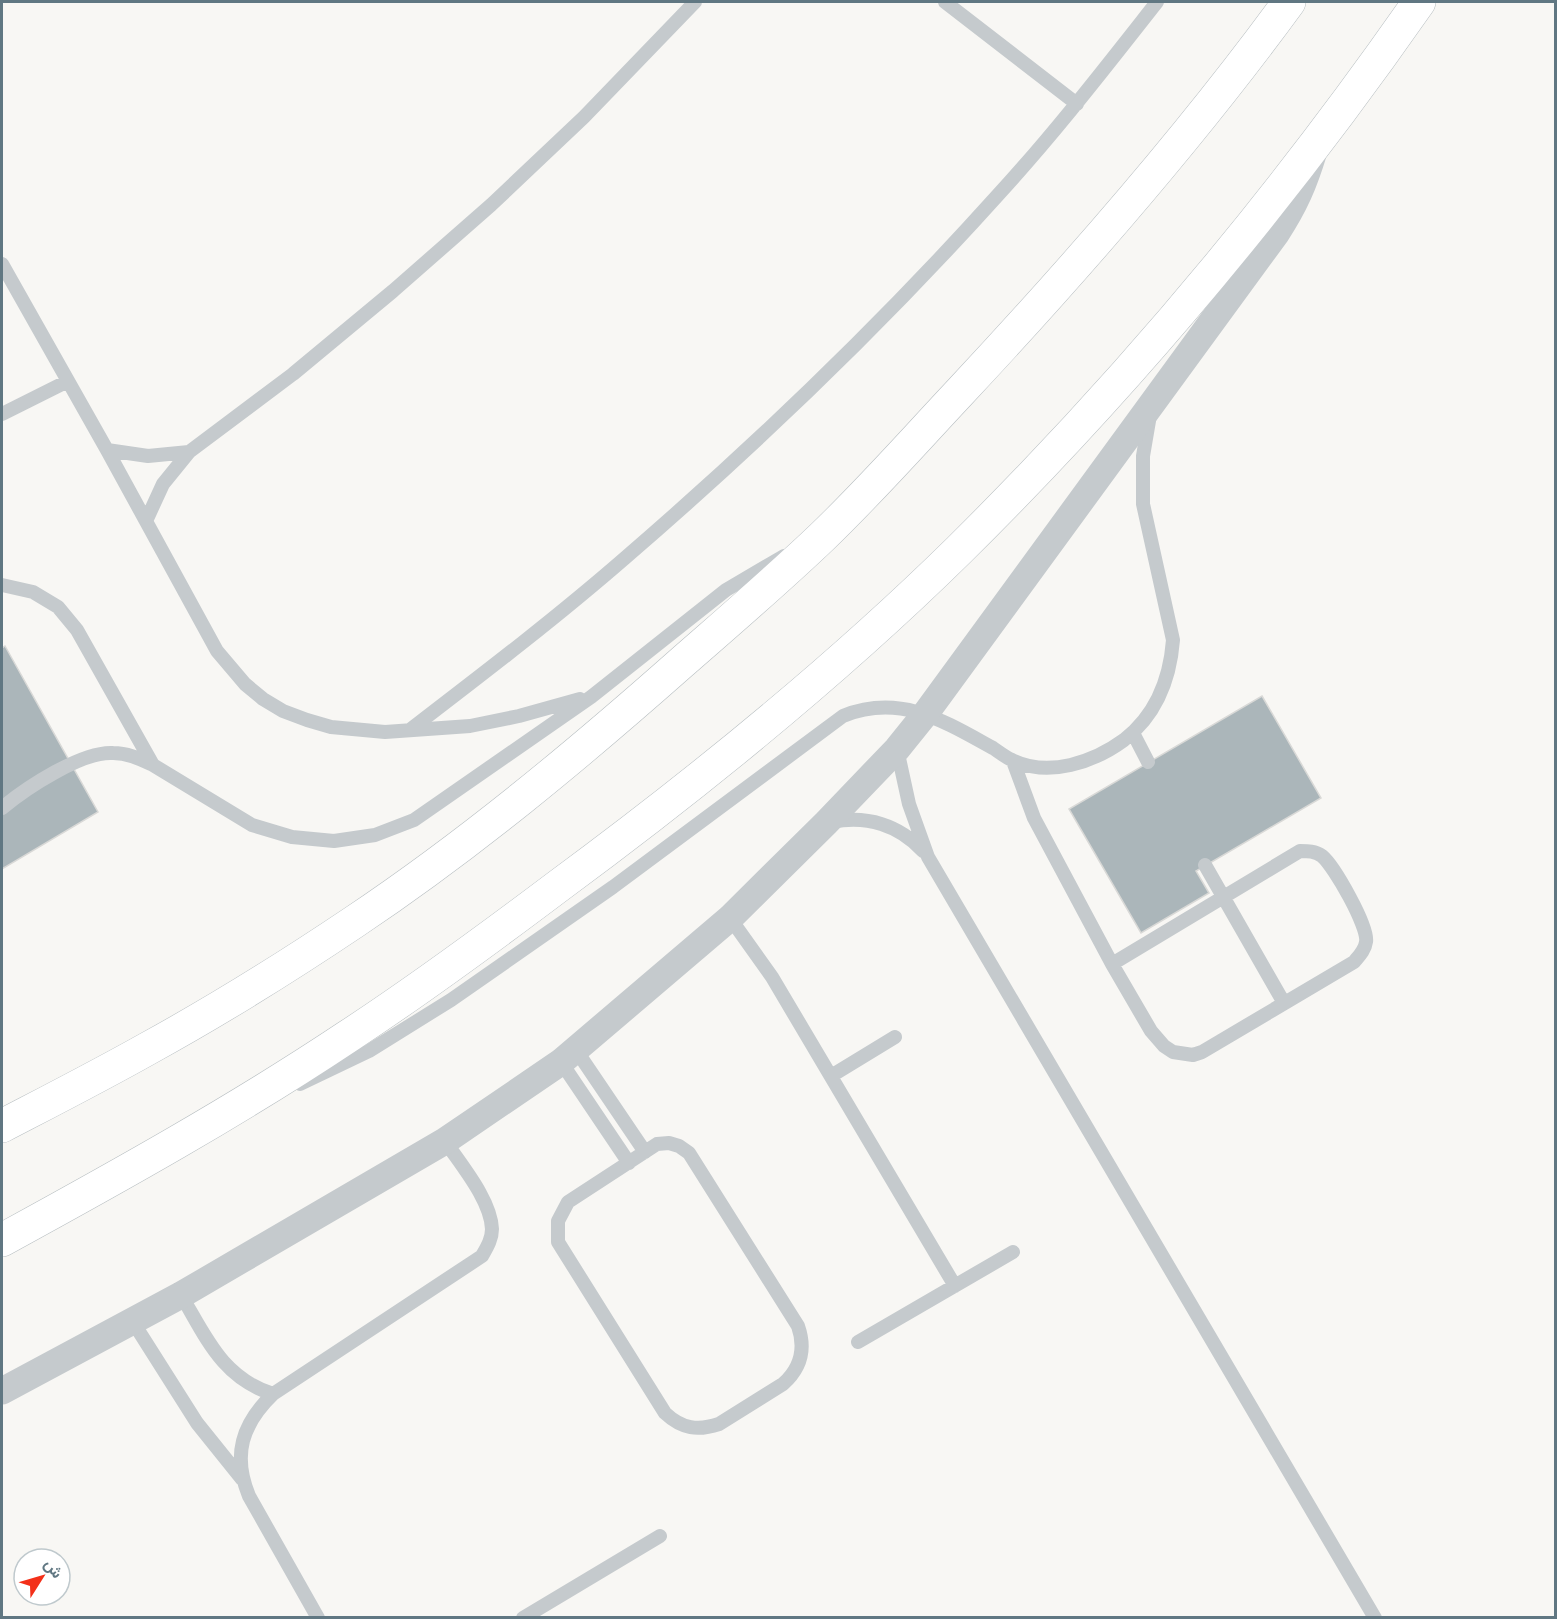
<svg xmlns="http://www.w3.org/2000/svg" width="1557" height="1619" viewBox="0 0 1557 1619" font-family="Figtree,Vazirmatn,sans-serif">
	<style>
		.building { fill: #abb6ba; stroke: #d9d9d7; stroke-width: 1.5 }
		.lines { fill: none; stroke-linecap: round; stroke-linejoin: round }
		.secondary-casing { stroke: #b7bec1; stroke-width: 34 }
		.lane { stroke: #c5cacd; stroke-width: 14 }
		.street { stroke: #c5cacd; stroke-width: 27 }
		.secondary { stroke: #fff; stroke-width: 33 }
	</style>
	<rect width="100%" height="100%" fill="#f8f7f4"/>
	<!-- building -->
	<path class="building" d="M5 646 98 812 2 869V648Z
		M1262 696 1321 798 1196 871 1209 893 1141 933 1069 809Z"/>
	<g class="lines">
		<defs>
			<path id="secondary" d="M2 1126C50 1101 99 1076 147 1049 218 1010 287 967 354 922 469 845 576 756 680 664 728 622 776 581 822 537 870 491 914 441 960 392 1076 268 1189 139 1289 2
				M2 1240C119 1176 236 1111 347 1037 419 990 488 939 557 887 698 783 834 673 959 550 1129 382 1283 197 1419 2"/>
		</defs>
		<!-- secondary casing -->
		<use href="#secondary" class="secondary-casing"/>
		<!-- lane -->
		<path class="lane" d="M945 2 1077 104
			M2 264 107 450 217 651 245 684 263 699 283 711 307 720 331 727 385 732 470 726 519 716 580 699
			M2 414 68 381
			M107 450 148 456 189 452
			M146 521 163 484 189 452 293 374 393 291 491 205 584 117 695 2
			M2 585 33 592 58 607 77 630 153 765 252 825 292 837 334 841 375 835 414 820 591 697 726 590 784 556
			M411 729C484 673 556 618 625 558 756 445 881 325 997 196 1054 134 1105 68 1157 2
			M1133 733 1148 762
			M897 749 909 804 928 857 1375 1618
			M1013 761 1034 818 1112 964 1151 1031 1164 1046 1173 1052 1193 1055 1202 1052 1354 962C1359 956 1365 950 1366 942 1369 927 1334 866 1322 856 1315 851 1308 851 1300 851L1112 964
			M2 808C26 788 82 751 113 753 128 753 140 759 153 765
			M832 822C867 815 899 825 923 851
			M1205 865 1284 1003
			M730 918 772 977 955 1286
			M576 1050 645 1152
			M561 1062 629 1163
			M831 1076 895 1037
			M300 1084 369 1051 451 1000 613 887 843 716C900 693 944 721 993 748 999 752 1005 757 1012 760 1049 778 1094 762 1124 740 1156 715 1170 679 1173 640L1143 504V456L1150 415
			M669 1143 679 1146 689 1153 798 1326C806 1349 801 1368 783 1384L719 1424C698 1431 682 1429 665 1413L558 1242V1221L568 1202 657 1144Z
			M181 1295C206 1337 222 1378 273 1394
			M133 1322 197 1423 242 1479
			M858 1342 1013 1252
			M318 1618 249 1496C232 1455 242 1424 273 1394L482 1256C487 1247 492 1239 492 1229 491 1200 461 1165 445 1141
			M523 1618 660 1536"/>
		<!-- street -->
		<path class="street" d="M2 1391 181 1295 445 1141 561 1062 730 918 826 823 897 749 926 713 1276 234C1295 205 1304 184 1314 151"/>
		<!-- secondary -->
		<use href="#secondary" class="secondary"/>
	</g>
	<!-- border -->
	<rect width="1557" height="1619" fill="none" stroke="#607782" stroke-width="6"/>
	<!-- north arrow -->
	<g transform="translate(42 1577) rotate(53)"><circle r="28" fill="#ffffff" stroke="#bfc9cd" stroke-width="1.5"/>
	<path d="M0-4.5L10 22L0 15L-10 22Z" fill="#f33019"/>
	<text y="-9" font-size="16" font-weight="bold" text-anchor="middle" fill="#607782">ش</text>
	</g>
</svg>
